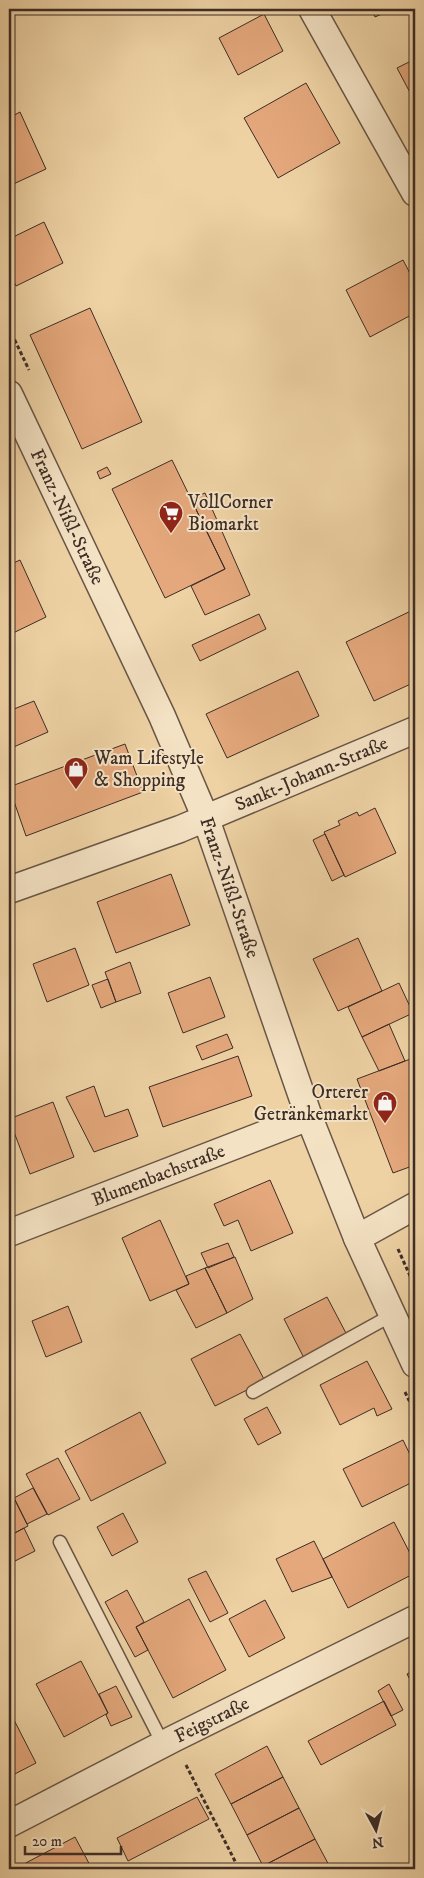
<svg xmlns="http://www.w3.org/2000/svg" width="424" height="1878" viewBox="0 0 424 1878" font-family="'IM FELL DW Pica',serif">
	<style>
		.building { fill: #e4a87c; stroke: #3d2d27 }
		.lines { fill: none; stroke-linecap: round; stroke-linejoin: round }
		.service-casing { stroke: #695646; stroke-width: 15 }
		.minor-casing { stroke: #695646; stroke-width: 29 }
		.path { stroke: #3d2d27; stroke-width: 3; stroke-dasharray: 4 2.5; stroke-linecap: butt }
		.service { stroke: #f4e2c4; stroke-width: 12 }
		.minor { stroke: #f4e2c4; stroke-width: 26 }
		.labels { text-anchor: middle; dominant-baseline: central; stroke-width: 4; stroke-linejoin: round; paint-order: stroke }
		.poi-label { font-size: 19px; fill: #3d2d27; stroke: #f4e2c4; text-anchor: start }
		.street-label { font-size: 19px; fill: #3d2d27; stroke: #f4e2c4 }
	</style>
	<rect width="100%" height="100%" fill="#eed2a4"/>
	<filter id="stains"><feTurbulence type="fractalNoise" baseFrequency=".004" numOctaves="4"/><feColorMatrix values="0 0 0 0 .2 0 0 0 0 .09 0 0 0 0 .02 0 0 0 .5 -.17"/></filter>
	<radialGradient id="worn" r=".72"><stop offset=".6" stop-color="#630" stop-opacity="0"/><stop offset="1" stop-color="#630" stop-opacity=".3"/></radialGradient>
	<!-- building -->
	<path class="building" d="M371 9H393L375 17Z
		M264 14 283 51 238 75 219 38Z
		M415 59V102L397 68Z
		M306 83 340 143 278 178 244 118Z
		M20 112 46 169 9 186V118Z
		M44 222 63 263 16 286 9 271V239Z
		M403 260 415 283V313L370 337 346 290Z
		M90 308 142 422 82 449 30 335Z
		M415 372V383L411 374Z
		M172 460 225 569 165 598 112 489Z
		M107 467 111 474 100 479 97 472Z
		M205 493 250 595 205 615 191 586 225 569 191 499Z
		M20 560 46 617 9 635V565Z
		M415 609V682L374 701 346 642Z
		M259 614 266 629 200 661 192 645Z
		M298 671 319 716 227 758 206 714Z
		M34 701 48 732 9 749V711Z
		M125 744 143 792 26 836 9 787Z
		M375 808 396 853 345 877 324 832 340 825 338 821 357 812 359 816Z
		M325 834 344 875 332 881 313 840Z
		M171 874 190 925 116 953 97 902Z
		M358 938 382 991 338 1011 313 959Z
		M75 948 89 985 47 1002 33 964Z
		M130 962 141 993 116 1002 105 972Z
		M210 977 225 1017 183 1033 168 993Z
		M108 979 116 1002 101 1008 92 985Z
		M399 983 413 1013 362 1037 348 1007Z
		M389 1024 405 1061 379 1071 362 1037Z
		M227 1034 233 1048 202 1060 196 1046Z
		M238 1056 252 1096 163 1127 149 1087Z
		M413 1058 415 1063V1165L393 1173 357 1079Z
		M94 1086 105 1117 128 1109 138 1136 94 1152 66 1097Z
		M53 1102 74 1157 30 1174 9 1119Z
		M270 1180 293 1233 251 1251 238 1220 224 1226 214 1204Z
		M160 1220 189 1284 150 1301 122 1238Z
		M228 1243 234 1257 208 1268 201 1253Z
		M235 1257 253 1299 227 1313 205 1268Z
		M205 1268 227 1313 196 1328 176 1290 189 1284 186 1276Z
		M327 1297 347 1335 304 1358 284 1319Z
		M68 1306 82 1342 46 1357 32 1321Z
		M240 1334 265 1381 215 1406 191 1359Z
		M367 1361 392 1409 377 1416 374 1408 340 1425 320 1385Z
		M267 1407 281 1433 258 1445 244 1419Z
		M140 1412 166 1463 91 1501 65 1451Z
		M403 1440 415 1465V1481L362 1507 343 1469Z
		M58 1458 80 1499 48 1515 26 1474Z
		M9 1488 28 1526 9 1536Z
		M33 1488 47 1514 27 1524 14 1498Z
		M123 1513 138 1542 112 1556 97 1527Z
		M394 1522 415 1563V1573L348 1608 323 1559Z
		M24 1528 35 1551 9 1564V1536Z
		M314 1541 332 1577 292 1592 276 1559Z
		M206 1571 228 1613 210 1622 188 1579Z
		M127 1590 144 1622 136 1627 148 1650 135 1657 105 1602Z
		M189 1599 226 1670 173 1698 136 1627Z
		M265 1600 285 1638 249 1657 229 1619Z
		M81 1661 108 1713 64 1737 36 1684Z
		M415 1670V1689L407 1674Z
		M389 1684 403 1710 391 1716 378 1691Z
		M116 1686 132 1717 111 1726 106 1715 108 1713 99 1694Z
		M384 1701 396 1725 321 1765 308 1741Z
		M13 1718 36 1763 9 1777V1720Z
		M267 1746 283 1777 231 1804 215 1774Z
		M283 1777 299 1808 247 1835 231 1804Z
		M197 1797 209 1819 128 1861 117 1838Z
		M299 1808 315 1839 263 1866 247 1835Z
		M75 1837 92 1869H24L22 1865Z
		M315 1839 331 1869H265L263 1866Z"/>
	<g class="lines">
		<defs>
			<path id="service" d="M253 1392 392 1315
				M60 1542 163 1744"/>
			<g id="minor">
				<path d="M312 9 415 193"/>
				<path id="s1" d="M9 394 162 716 206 819 309 1117 357 1238 415 1364"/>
				<path id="s2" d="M9 890 180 829 415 730"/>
				<path id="s3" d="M9 1233 309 1117"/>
				<path d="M357 1238 415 1206"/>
				<path id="s4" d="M9 1824 173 1739 415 1619"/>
			</g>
		</defs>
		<!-- service casing -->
		<use href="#service" class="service-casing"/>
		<!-- minor casing -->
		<use href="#minor" class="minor-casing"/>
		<!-- path -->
		<path class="path" d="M9 328 29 370
			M398 1249 415 1287
			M405 1392 415 1413
			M186 1765 239 1869"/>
		<!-- service -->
		<use href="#service" class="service"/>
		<!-- minor -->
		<use href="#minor" class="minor"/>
	</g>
	<!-- icons -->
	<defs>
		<symbol id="supermarket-pin" viewBox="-11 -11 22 30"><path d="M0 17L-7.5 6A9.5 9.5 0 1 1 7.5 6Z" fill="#8f2418" stroke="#f4e2c4"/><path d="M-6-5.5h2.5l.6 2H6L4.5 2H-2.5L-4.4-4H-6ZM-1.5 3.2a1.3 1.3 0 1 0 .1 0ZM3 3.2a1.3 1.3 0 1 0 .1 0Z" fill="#fff"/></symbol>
		<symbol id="shop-pin" viewBox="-11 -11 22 30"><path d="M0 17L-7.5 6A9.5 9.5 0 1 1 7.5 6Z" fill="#8f2418" stroke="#f4e2c4"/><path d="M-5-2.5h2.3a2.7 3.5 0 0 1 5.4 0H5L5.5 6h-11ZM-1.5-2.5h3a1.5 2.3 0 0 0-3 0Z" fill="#fff"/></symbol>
	</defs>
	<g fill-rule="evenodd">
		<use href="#supermarket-pin" x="157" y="499" width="28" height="38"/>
		<use href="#shop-pin" x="62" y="755" width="28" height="38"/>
		<use href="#shop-pin" x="371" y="1089" width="28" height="38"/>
	</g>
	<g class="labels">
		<!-- poi labels -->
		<g class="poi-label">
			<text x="188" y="502">VollCorner<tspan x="188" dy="22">Biomarkt</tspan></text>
			<text x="94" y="758">Wam Lifestyle<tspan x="94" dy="22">&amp; Shopping</tspan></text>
			<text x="368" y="1092" text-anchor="end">Orterer<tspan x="368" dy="22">Getränkemarkt</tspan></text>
		</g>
		<!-- street labels -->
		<g class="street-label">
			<text stroke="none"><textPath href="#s1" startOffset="136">Franz-Nißl-Straße</textPath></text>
			<text stroke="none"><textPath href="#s2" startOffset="324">Sankt-Johann-Straße</textPath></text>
			<text stroke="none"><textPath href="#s1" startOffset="541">Franz-Nißl-Straße</textPath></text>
			<text stroke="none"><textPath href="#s3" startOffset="160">Blumenbachstraße</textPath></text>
			<text stroke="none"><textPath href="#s4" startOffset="228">Feigstraße</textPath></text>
		</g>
	</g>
	<!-- margin -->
	<rect width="424" height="1878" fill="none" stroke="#eed2a4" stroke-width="30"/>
	<rect x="10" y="10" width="404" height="1858" fill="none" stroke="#3d2d27" stroke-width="2.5"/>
	<rect x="15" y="15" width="394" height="1848" fill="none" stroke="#3d2d27"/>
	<!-- north arrow -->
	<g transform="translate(376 1830) rotate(173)" stroke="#f4e2c4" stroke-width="4" paint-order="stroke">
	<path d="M0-4L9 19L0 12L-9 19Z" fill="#3d2d27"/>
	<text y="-8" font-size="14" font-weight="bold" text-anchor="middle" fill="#3d2d27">N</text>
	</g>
	<!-- scale -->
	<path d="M25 1846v8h96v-8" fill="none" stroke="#3d2d27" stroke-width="2.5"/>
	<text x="32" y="1846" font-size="15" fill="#3d2d27" stroke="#f4e2c4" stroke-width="4" paint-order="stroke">20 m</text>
	<rect width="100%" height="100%" filter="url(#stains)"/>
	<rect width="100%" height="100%" fill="url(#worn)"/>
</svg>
